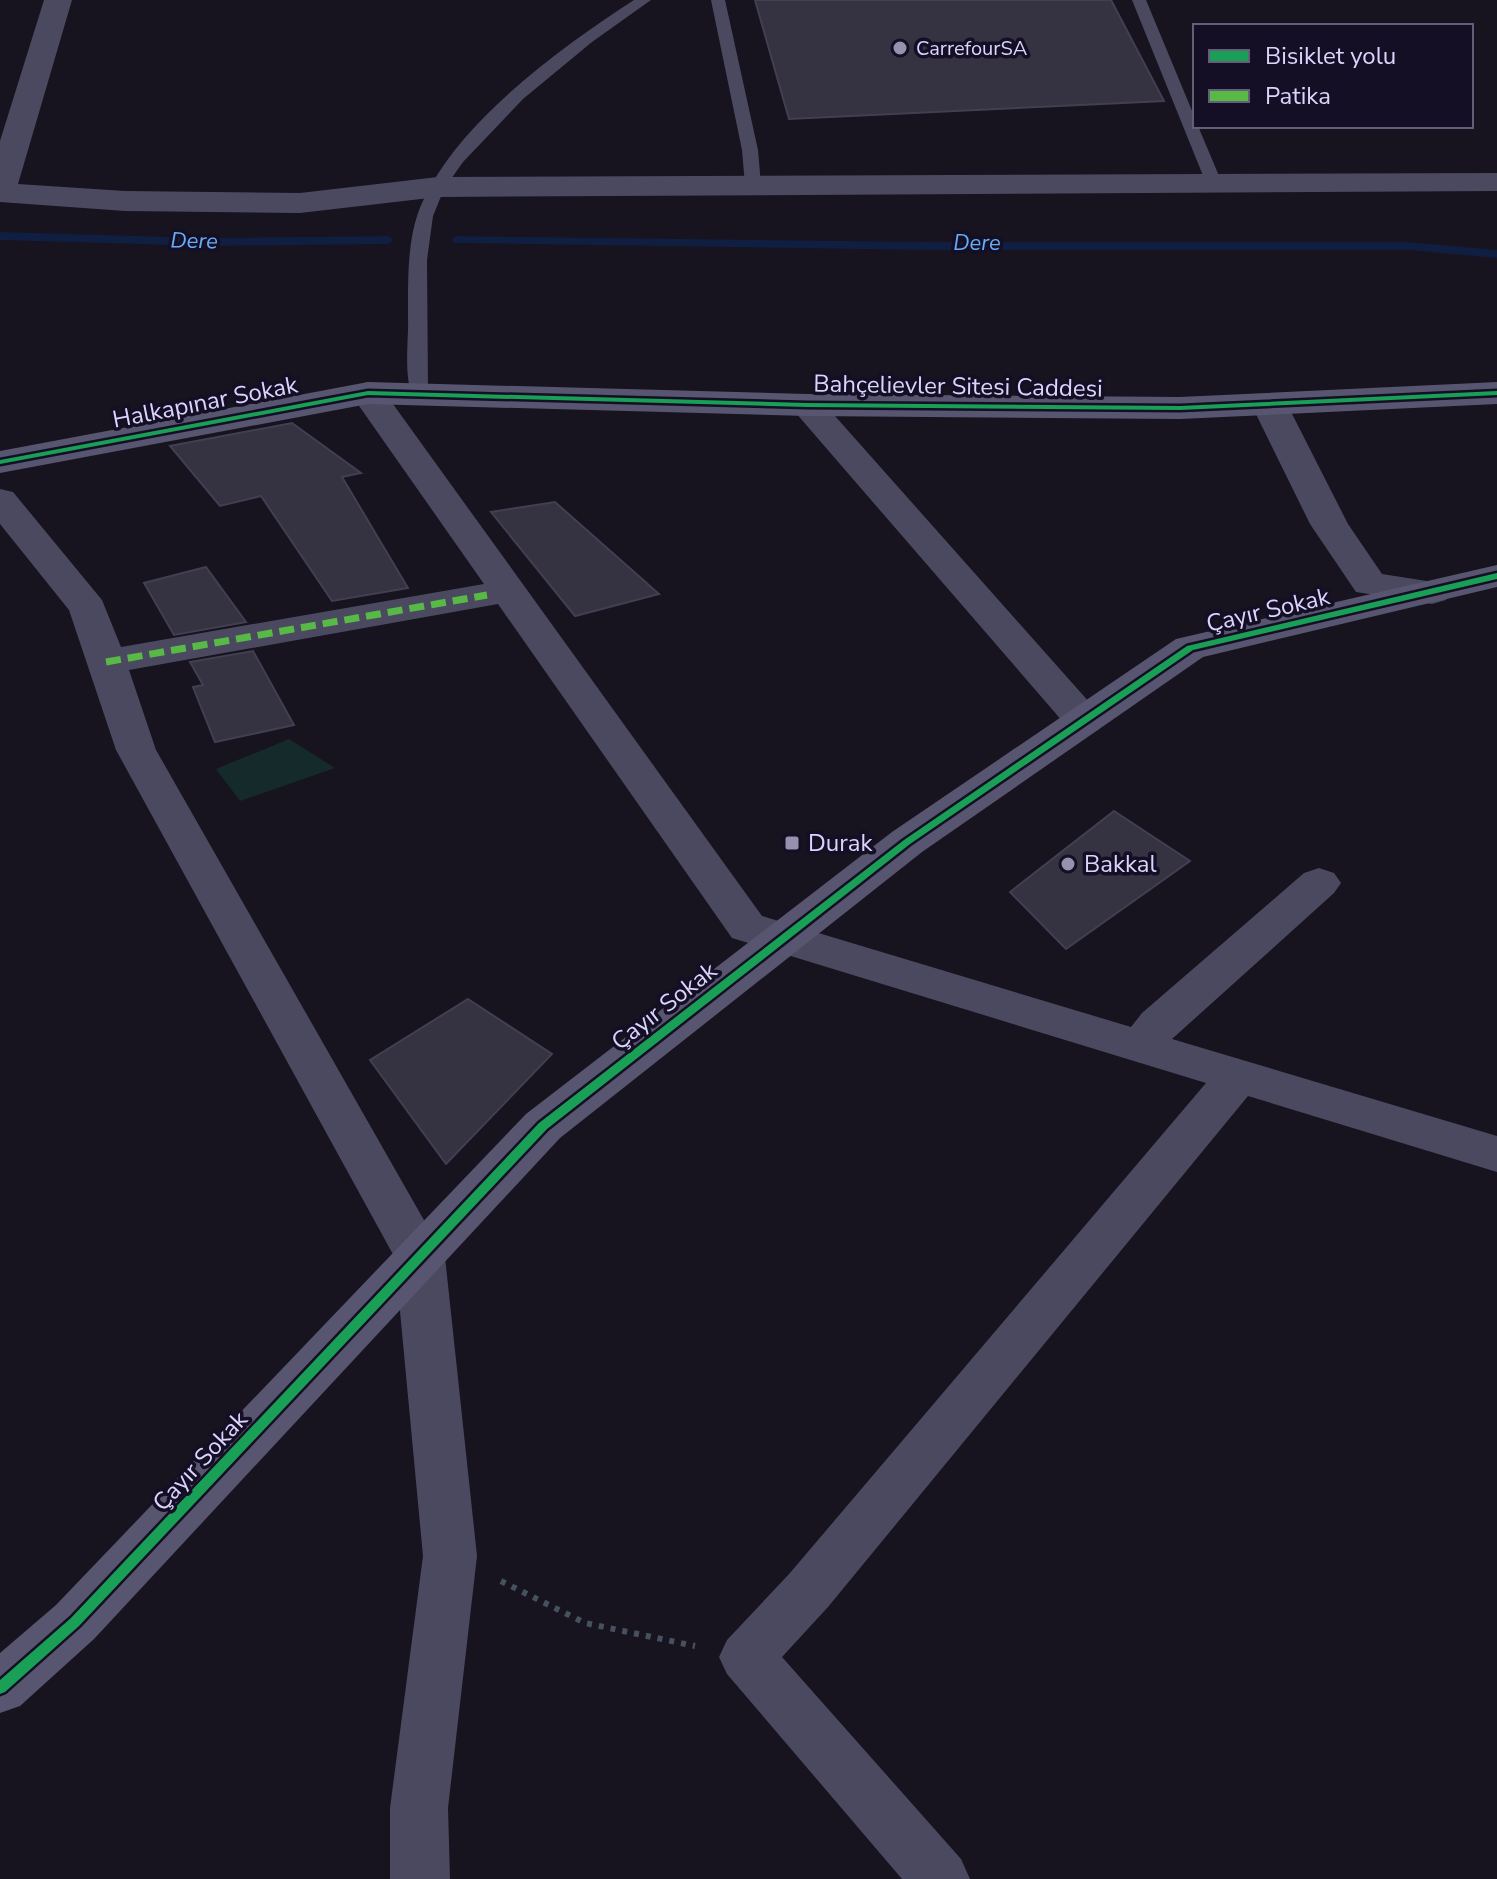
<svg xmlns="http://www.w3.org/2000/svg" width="1497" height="1879" viewBox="0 0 1497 1879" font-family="'Nunito Sans',sans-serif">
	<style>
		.green { fill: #142a2b }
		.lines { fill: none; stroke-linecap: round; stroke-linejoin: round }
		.stream { fill: #0f1e41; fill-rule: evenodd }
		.building { fill: #353241; stroke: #433f52; stroke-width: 2 }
		.path { stroke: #46515f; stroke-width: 6; stroke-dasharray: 5 7; stroke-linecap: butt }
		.lane { fill: #4b495f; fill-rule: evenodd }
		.street { fill: #4b495f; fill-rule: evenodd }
		.secondary { fill: #585571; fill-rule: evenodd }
		.quiet { stroke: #58b947; stroke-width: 7; stroke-dasharray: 15 7; stroke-linecap: butt }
		.cycleway-casing { stroke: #140f24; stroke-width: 5 }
		.cycleway { fill: #1a9f57; fill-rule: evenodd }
		.poi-dot { fill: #9691af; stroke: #140f24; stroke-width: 3 }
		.labels { text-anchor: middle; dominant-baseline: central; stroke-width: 7; stroke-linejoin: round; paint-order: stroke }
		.far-poi-label { font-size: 20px; fill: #dbd4fd; stroke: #140f24; text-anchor: start }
		.far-water-label { font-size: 22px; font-style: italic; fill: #66adf9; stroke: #140f24 }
		.street-label { font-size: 24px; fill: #dbd4fd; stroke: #140f24 }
		.poi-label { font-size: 24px; fill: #dbd4fd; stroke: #140f24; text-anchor: start }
	</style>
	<rect width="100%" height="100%" fill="#17141f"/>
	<!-- green -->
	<path class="green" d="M289 739 335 768 240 801 216 769Z"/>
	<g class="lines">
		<!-- stream -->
		<path class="stream" d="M0 232 206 238 388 236 394 240 388 244 206 246 0 240Z
			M457 236 925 242H1407L1497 250V258L1407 250H925L453 243V237Z"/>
	</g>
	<!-- building -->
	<path class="building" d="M755 0H1111L1164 101 789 119Z
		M292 423 361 473 342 477 408 588 332 601 261 496 220 506 170 446Z
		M555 502 659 594 575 616 491 512Z
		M206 567 246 622 174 635 144 583Z
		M253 651 294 725 215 742 193 687 203 685 190 662Z
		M1114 811 1190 861 1066 949 1010 892Z
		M468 999 552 1054 446 1164 370 1060Z"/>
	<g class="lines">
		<!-- path -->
		<path class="path" d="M501 1581 585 1623 695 1646"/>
		<!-- lane -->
		<path class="lane" d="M634 0H651L592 42 523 99 463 162 444 189 433 216 427 260 428 392 419 397 413 396C403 376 409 339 408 317 408 284 407 244 418 213 450 127 560 48 634 0Z
			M711 0H725L758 150 761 185 753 190 745 185 742 150Z
			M1132 0H1146L1195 118V126H1198L1222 183 1220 186 1206 183Z"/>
		<!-- street -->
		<path class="street" d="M44 0H72L18 184 125 191 300 193 438 177 1497 173V191L438 197 300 213 125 211 0 202V141Z
			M368 382 380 386 762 916 1131 1027 1142 1013 1304 873 1319 868 1334 873 1341 883 1334 893 1172 1039 1497 1136V1172L1248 1096 828 1607 782 1657 961 1859 970 1879H902L727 1674 719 1657 727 1640 790 1573 1206 1083 732 938 498 604 129 670 156 750 445 1257 477 1556 448 1808 450 1879H390V1808L423 1556 395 1258 116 750 69 610 0 524V489L13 492 102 600 121 647 484 584 350 393 356 386Z
			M1269 393 1281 397 1287 404 1348 524 1382 574 1446 584 1451 592 1446 600 1432 604 1356 592 1310 524 1251 404 1257 397Z
			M807 394 819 398 1098 712 1104 721 1098 730 1084 734 1070 730 795 412 789 405 795 398Z"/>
		<!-- secondary -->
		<path class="secondary" d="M368 382 807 394 1180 397 1497 382V404L1180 419 807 416 368 404 0 473V451Z
			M1497 565V587L1203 657 922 852 560 1138 94 1639 20 1706 0 1713V1653L56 1605 526 1114 892 832 1176 639Z"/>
		<!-- quiet -->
		<path class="quiet" d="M106 662 487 595"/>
		<defs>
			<path id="cycleway" d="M368 391 807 403 1180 406 1497 391V395L1180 410 807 407 368 395 0 464V460Z
				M1497 573V579L1193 650 910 844 547 1129 79 1626 5 1692 0 1694V1680L71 1618 539 1123 904 840 1187 646Z"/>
		</defs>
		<!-- cycleway casing -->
		<use href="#cycleway" class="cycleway-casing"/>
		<!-- cycleway -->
		<use href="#cycleway" class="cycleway"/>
	</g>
	<!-- markers -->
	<g class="poi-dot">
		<circle cx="900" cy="48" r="8"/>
		<rect x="784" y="835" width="16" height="16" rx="4"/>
		<circle cx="1068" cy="864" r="8"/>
	</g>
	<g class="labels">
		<!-- far-poi labels -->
		<g class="far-poi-label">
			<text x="916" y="48">CarrefourSA</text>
		</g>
		<!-- far-water labels -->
		<g class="far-water-label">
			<text transform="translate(194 241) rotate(1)">Dere</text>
			<text x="977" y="243">Dere</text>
		</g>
		<!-- street labels -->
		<g class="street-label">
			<text transform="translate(958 386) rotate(1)">Bahçelievler Sitesi Caddesi</text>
			<text transform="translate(205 402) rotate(-11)">Halkapınar Sokak</text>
			<text transform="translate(1268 610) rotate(-13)">Çayır Sokak</text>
			<text transform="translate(664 1006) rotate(-38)">Çayır Sokak</text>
			<text transform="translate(200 1461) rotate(-47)">Çayır Sokak</text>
		</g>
		<!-- poi labels -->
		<g class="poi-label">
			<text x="808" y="843">Durak</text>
			<text x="1084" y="864">Bakkal</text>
		</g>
	</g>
	<!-- legend -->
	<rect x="1193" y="24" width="280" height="104" fill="#140f24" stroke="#645e7b" stroke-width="2"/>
	<rect x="1209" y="50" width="40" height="12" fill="#1a9f57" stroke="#645e7b" stroke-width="2"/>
	<text x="1265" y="64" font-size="24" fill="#dbd4fd">Bisiklet yolu</text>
	<rect x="1209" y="90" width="40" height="12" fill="#58b947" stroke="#645e7b" stroke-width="2"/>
	<text x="1265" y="104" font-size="24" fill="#dbd4fd">Patika</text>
</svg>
